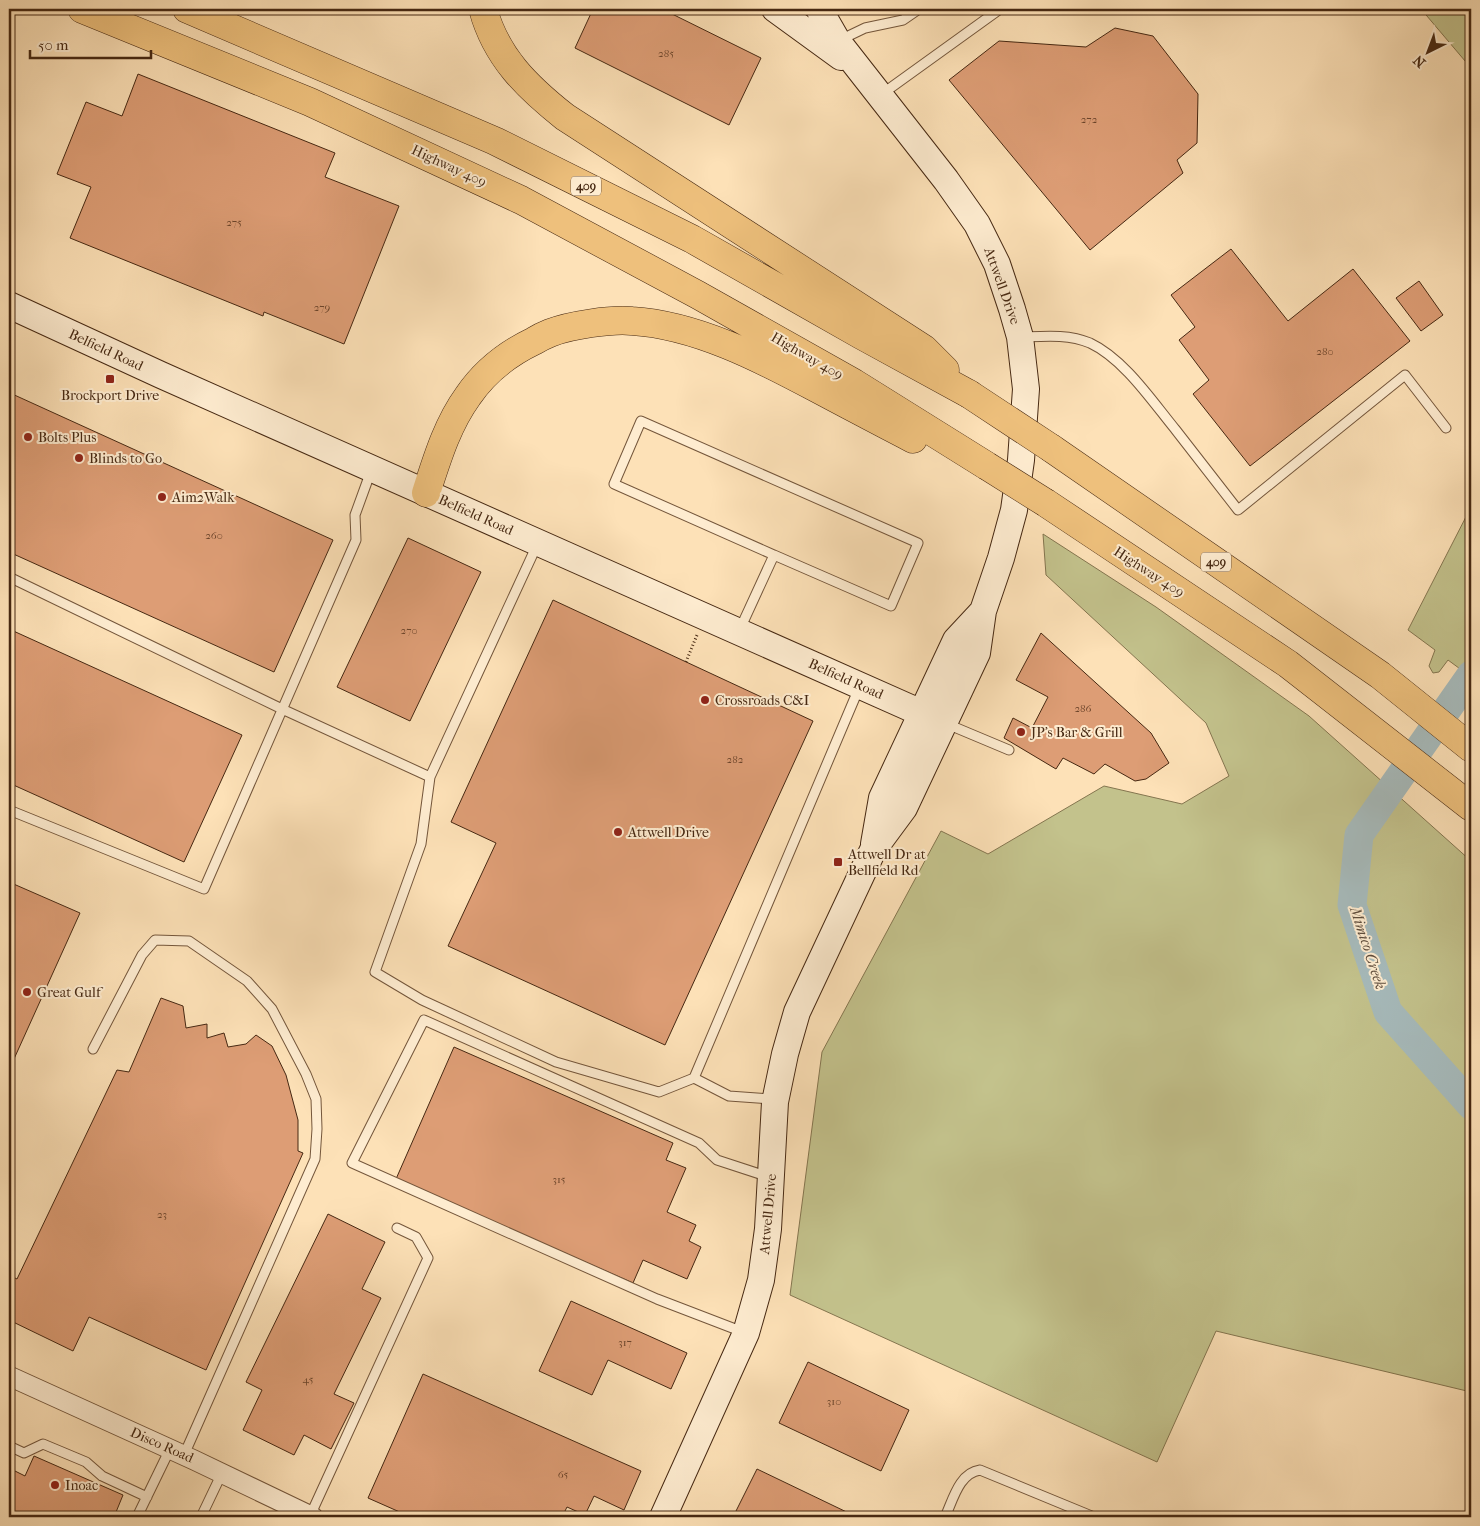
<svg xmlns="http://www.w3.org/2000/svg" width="1480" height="1526" viewBox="0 0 1480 1526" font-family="'IM FELL French Canon',serif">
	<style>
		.green { fill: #c3c28c; stroke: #84754f }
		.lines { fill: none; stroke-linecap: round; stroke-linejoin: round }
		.river { stroke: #a6babb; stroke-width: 29 }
		.building { fill: #dd9d75; stroke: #462812 }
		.lane-casing { stroke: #74563b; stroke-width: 11 }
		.street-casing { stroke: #74563b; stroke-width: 21 }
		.secondary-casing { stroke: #462812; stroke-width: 28 }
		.highway-casing { stroke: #462812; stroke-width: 29 }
		.path { stroke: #462812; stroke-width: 3; stroke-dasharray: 1 2.5; stroke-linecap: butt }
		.lane { stroke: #feecd0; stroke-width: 9 }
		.street { stroke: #feecd0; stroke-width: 19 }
		.secondary { stroke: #feecd0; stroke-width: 26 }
		.highway { stroke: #eec07c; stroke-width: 28 }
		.highway-bridge-casing { stroke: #462812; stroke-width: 29; stroke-linecap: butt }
		.highway-bridge { stroke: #eec07c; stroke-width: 28 }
		.poi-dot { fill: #8f2418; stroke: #feecd0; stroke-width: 2 }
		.labels { text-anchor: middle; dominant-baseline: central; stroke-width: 4; stroke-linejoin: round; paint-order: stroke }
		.number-label { font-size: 11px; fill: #6c452b }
		.shield { fill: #feecd0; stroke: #7d634b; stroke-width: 1 }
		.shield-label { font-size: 12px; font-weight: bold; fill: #462812 }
		.street-label { font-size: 14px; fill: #462812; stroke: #feecd0 }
		.poi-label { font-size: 14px; fill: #462812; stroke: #feecd0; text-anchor: start }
		.water-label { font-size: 15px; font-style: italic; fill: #5e4c3c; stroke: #feecd0 }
	</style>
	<rect width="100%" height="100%" fill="#fde1b7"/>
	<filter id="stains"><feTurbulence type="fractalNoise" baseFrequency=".004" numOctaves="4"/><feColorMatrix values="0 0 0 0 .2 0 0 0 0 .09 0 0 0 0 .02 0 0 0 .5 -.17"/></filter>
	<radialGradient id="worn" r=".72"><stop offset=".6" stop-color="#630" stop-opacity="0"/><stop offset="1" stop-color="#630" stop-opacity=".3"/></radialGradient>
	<!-- green -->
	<path class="green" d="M1421 9H1471V68Z
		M1471 507V677L1448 660 1439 672 1433 673 1429 666 1435 650 1408 630Z
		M1043 534 1156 607 1309 716 1471 861V1392L1216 1331 1157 1462 790 1295 822 1052 941 831 988 854 1104 786 1182 804 1229 776 1206 723 1046 575Z"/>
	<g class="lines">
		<!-- river -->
		<path class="river" d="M1471 675 1359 835 1352 905 1388 1012 1471 1105"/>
	</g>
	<!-- building -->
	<path class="building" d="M593 9H662L761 58 729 125 575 48Z
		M1115 28 1153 36 1198 94 1197 143 1177 160 1183 173 1090 250 949 80 999 41 1086 47Z
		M138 74 335 153 325 177 399 206 344 344 264 312 263 316 70 238 91 187 57 174 86 102 122 116Z
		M1231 249 1288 321 1353 269 1410 341 1250 466 1193 394 1209 380 1179 340 1195 327 1171 295Z
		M1419 281 1443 315 1421 331 1396 298Z
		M10 393 333 540 274 672 9 552Z
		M408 538 481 572 410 721 337 687Z
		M553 600 813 721 665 1045 448 946 496 843 451 822Z
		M9 629 242 735 184 862 9 783Z
		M1041 633 1151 733 1169 763 1146 779 1135 781 1105 764 1094 774 1063 758 1056 769 1004 738 1013 718 1032 728 1048 697 1016 680Z
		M9 882 80 913 9 1070Z
		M161 998 183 1006 186 1028 207 1024V1038L224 1033 228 1047 246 1044 256 1035 272 1046 286 1075 298 1120V1151L303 1153 206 1370 89 1317 73 1351 9 1320V1275L17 1279 117 1070 129 1072Z
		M454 1047 673 1143 666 1160 686 1168 667 1212 696 1225 689 1241 701 1247 687 1279 643 1260 633 1283 396 1179Z
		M328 1214 385 1242 362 1289 381 1298 334 1394 354 1403 331 1449 304 1435 294 1455 243 1430 262 1390 246 1382Z
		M571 1301 687 1353 671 1389 608 1360 592 1395 539 1371Z
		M808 1362 909 1410 881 1471 779 1423Z
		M423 1374 641 1471 624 1510 594 1496 585 1515 567 1507 562 1517H411L368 1498Z
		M34 1456 123 1495 114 1517H9V1468L25 1476Z
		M757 1469 857 1517H733Z"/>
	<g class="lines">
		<defs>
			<path id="lane" d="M840 40 865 28 903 20 919 9
				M882 94 1000 9
				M1023 337C1046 336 1069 334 1090 343 1124 359 1152 401 1175 429 1196 456 1217 483 1238 510L1405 375 1446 428
				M9 577 282 709 430 777 537 545
				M740 629 774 555 891 606 918 543 641 421 614 484 774 555
				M947 724 1009 750
				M430 777 421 844 375 972 422 1000 556 1062 659 1092 694 1078
				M9 810 204 889 356 540 355 515 371 471
				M93 1049 142 955 155 940 189 941 247 981 272 1009 306 1074 316 1099 317 1129 315 1159 184 1455
				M772 1099 729 1096 694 1078 859 688
				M743 1332 657 1299 352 1163 424 1020 699 1143 717 1160 769 1177
				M9 1446 24 1453 43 1444 86 1462 102 1476 147 1497
				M310 1516 428 1258 416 1237 397 1228
				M137 1517 170 1449
				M201 1517 222 1473
				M945 1517C953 1500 959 1473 980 1470L1094 1517"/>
			<path id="street" d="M9 1376 194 1460 313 1517"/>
			<path id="secondary" d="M775 9 841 57
				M9 305 161 375 944 723
				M874 844 882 798 956 640 983 611
				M663 1517 746 1333 761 1280 768 1229 775 1102 785 1054 797 1012 873 850 904 808 977 653 983 611 1001 558 1014 510 1021 460 1026 389 1020 337 1012 309 997 264 977 224 946 180 838 42 819 9"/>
			<path id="highway" d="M82 9 310 102 521 200 698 295 854 383 987 466
				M187 9 495 141 692 239 861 335 969 394
				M483 9C496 57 527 87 565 117L924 349 945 370
				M1051 448 1380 675 1471 748
				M426 493C437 459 447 425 468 396 485 371 507 354 534 341 539 338 545 335 550 333 570 325 612 319 632 321 696 325 760 358 816 388 848 405 880 422 913 439
				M1046 503 1288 664 1471 807"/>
		</defs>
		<!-- lane casing -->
		<use href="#lane" class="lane-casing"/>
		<!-- street casing -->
		<use href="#street" class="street-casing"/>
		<!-- secondary casing -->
		<use href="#secondary" class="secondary-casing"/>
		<!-- highway casing -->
		<use href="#highway" class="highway-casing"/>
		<!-- path -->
		<path class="path" d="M686 662 697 635"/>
		<!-- lane -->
		<use href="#lane" class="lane"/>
		<!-- street -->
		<use href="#street" class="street"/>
		<!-- secondary -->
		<use href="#secondary" class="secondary"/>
		<!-- highway -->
		<use href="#highway" class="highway"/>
		<defs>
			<path id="highway-bridge" d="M969 394 1051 448
				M987 466 1046 503"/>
		</defs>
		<!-- highway-bridge casing -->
		<use href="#highway-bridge" class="highway-bridge-casing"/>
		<!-- highway-bridge -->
		<use href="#highway-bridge" class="highway-bridge"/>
	</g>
	<!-- markers -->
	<g class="poi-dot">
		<rect x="105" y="374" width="10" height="10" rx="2.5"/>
		<circle cx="28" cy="437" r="5"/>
		<circle cx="79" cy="458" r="5"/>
		<circle cx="162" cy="497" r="5"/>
		<circle cx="705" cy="700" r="5"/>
		<circle cx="1021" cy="732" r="5"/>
		<circle cx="618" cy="832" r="5"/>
		<rect x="833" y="857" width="10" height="10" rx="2.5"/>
		<circle cx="27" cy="992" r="5"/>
		<circle cx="55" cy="1485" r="5"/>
	</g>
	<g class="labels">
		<!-- number labels -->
		<g class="number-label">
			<text x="666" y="53">285</text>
			<text x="1089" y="119">272</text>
			<text x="234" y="222">275</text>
			<text x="322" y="307">279</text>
			<text x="1325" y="351">280</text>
			<text x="214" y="535">260</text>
			<text x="409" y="630">270</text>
			<text x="1083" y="708">286</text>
			<text x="735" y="759">282</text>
			<text x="559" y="1179">315</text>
			<text x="162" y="1214">23</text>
			<text x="625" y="1342">317</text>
			<text x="308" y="1379">45</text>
			<text x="834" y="1401">310</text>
			<text x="563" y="1474">65</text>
		</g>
		<!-- shield labels -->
		<g class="shield">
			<rect x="571" y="176.5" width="30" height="19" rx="4"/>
			<rect x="1201" y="552.5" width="30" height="19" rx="4"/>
		</g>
		<g class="shield-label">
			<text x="586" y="186">409</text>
			<text x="1216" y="562">409</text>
		</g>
		<!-- street labels -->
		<g class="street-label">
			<text transform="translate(449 166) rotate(25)">Highway 409</text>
			<text transform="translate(1002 286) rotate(70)">Attwell Drive</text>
			<text transform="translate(106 350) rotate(25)">Belfield Road</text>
			<text transform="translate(807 356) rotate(30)">Highway 409</text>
			<text transform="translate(476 515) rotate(24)">Belfield Road</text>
			<text transform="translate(1149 572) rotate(33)">Highway 409</text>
			<text transform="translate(846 679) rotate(24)">Belfield Road</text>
			<text transform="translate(768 1214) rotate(-85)">Attwell Drive</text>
			<text transform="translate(162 1445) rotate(24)">Disco Road</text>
		</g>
		<!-- poi labels -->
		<g class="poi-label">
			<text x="110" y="395" text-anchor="middle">Brockport Drive</text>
			<text x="38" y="437">Bolts Plus</text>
			<text x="89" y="458">Blinds to Go</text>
			<text x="172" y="497">Aim2Walk</text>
			<text x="715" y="700">Crossroads C&amp;I</text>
			<text x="1031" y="732">JP's Bar &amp; Grill</text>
			<text x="628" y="832">Attwell Drive</text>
			<text x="848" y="854">Attwell Dr at<tspan x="848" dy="16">Bellfield Rd</tspan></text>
			<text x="37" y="992">Great Gulf</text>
			<text x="65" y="1485">Inoac</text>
		</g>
		<!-- water labels -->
		<g class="water-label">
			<text transform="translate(1368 948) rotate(72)">Mimico Creek</text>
		</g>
	</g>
	<!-- margin -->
	<rect width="1480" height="1526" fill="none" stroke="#fde1b7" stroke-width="30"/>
	<rect x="10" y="10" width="1460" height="1506" fill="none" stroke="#462812" stroke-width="2.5"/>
	<rect x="15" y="15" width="1450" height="1496" fill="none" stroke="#462812"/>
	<!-- north arrow -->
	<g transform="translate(1428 52) rotate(222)" stroke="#feecd0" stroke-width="4" paint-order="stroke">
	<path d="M0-4L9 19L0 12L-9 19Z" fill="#462812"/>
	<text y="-8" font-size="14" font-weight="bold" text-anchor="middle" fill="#462812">N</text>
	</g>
	<!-- scale -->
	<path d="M30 50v8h121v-8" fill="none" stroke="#462812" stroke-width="2.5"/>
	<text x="38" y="50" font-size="15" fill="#462812" stroke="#feecd0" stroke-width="4" paint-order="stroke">50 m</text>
	<rect width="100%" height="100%" filter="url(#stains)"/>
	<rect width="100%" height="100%" fill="url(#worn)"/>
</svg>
